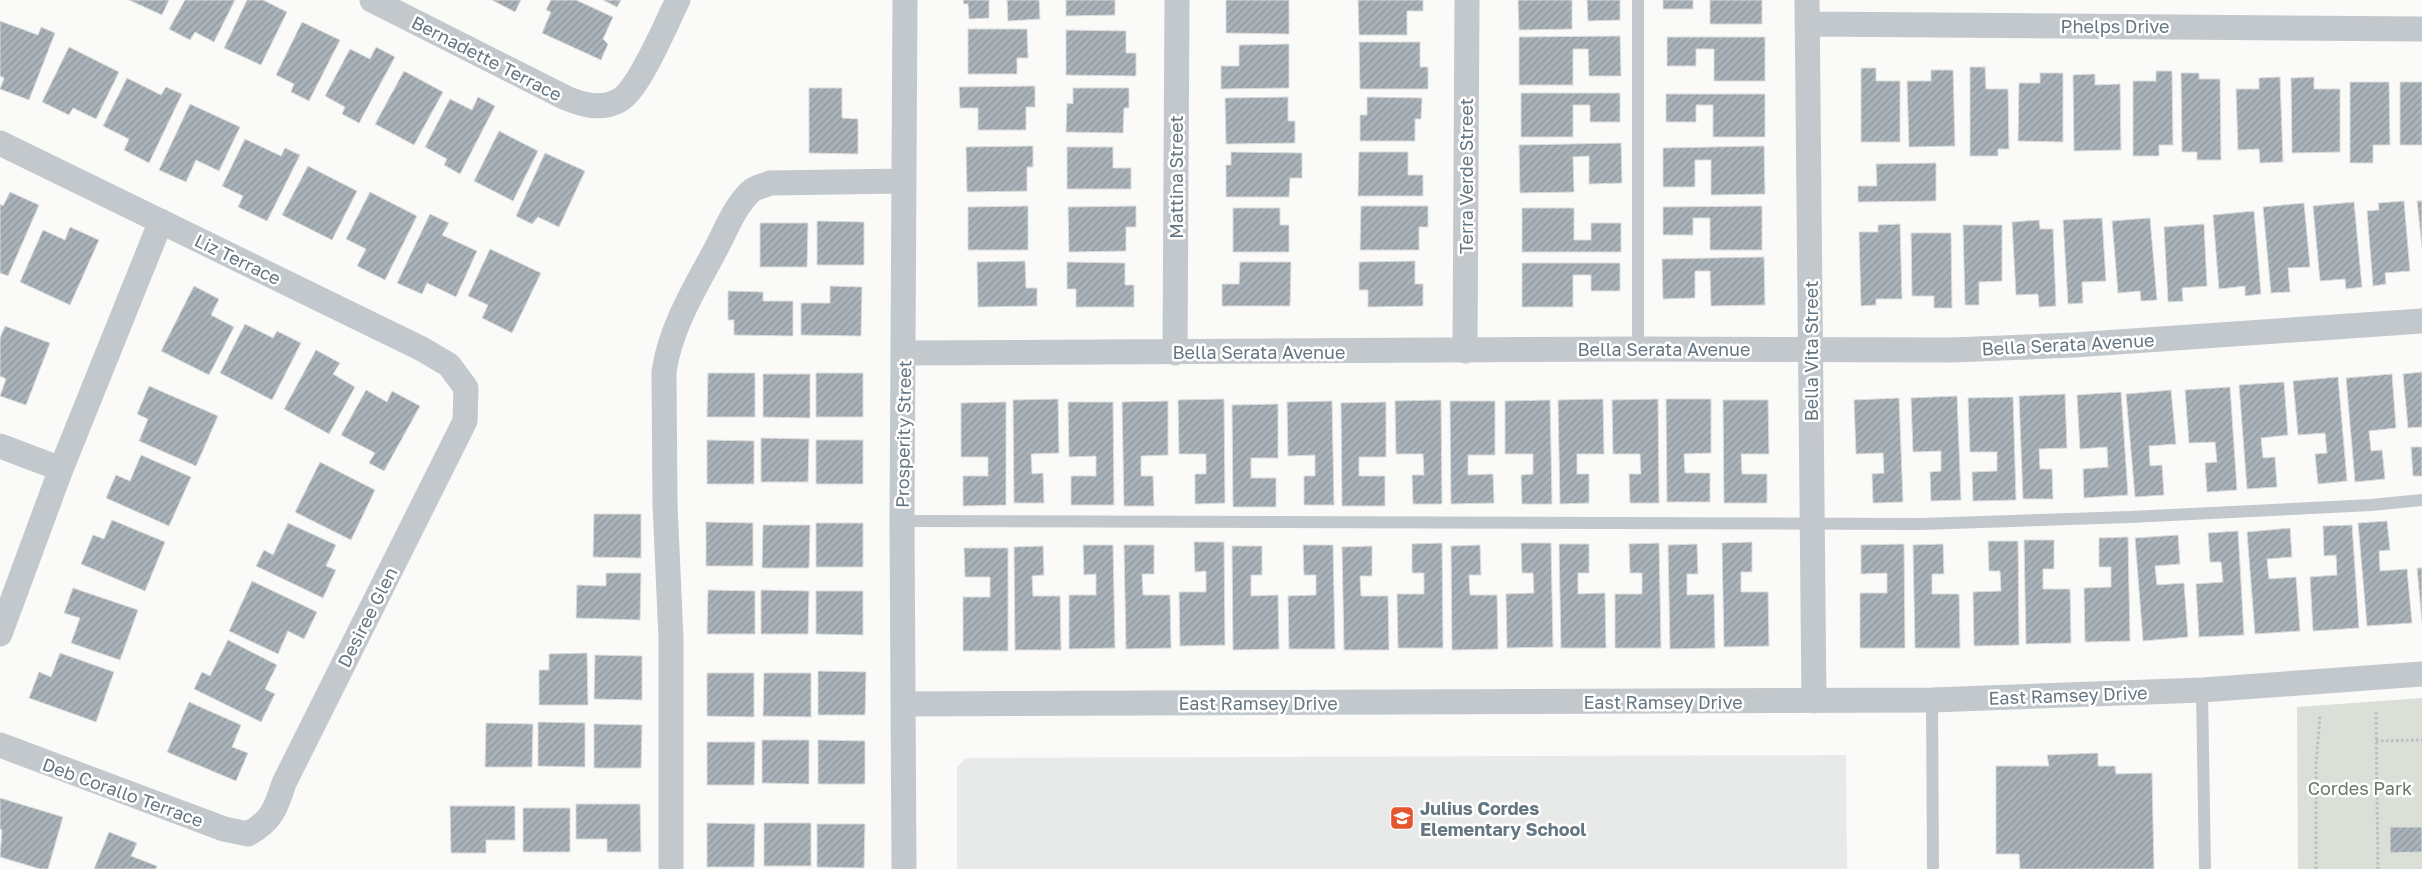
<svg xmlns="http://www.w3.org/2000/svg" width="2422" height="869" viewBox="0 0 2422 869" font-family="'Golos Text',sans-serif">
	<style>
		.built { fill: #e8e9e9 }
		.green { fill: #dadfd7 }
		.building { fill: url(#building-hatch); stroke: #dcdcda }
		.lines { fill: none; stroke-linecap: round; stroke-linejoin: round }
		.path { stroke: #bbbfc2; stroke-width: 3; stroke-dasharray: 2.5 2.5; stroke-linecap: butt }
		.service { stroke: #c3c8cc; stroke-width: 12 }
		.minor { stroke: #c3c8cc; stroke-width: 25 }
		.labels { text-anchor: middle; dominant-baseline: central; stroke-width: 5; stroke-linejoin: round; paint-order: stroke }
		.street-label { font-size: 18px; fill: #657683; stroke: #fff }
		.park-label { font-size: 18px; fill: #687a64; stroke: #fff }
		.poi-label { font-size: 18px; font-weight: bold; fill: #657683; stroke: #fff; text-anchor: start }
	</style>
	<defs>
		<pattern id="building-hatch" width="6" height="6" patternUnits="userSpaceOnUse" patternTransform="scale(1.25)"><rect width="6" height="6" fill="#aab3b9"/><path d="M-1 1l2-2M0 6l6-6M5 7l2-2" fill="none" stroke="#8e969c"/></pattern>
	</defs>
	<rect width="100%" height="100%" fill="#fafaf8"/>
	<!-- built -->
	<path class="built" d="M1846 755 1847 869H957V767L966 758Z"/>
	<!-- green -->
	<path class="green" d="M2422 698V869H2298L2297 707Z"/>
	<!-- building -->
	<path class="building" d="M129 0H169L162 15Z
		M185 0H235L214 42 195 32 190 40 169 29Z
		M247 0H263L287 12 261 65 224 48Z
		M492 0H521L515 12Z
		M551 0H576L613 17 603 39 608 44 601 60 542 33 551 12 546 10Z
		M603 0H621L617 7Z
		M963 0H989V18L969 19 968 4H964Z
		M1007 0H1039L1040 19 1008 21Z
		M1066 0H1115V15L1066 16Z
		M1226 0H1289V34L1226 33Z
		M1358 0H1423V11H1407V35H1359Z
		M1518 0H1572V29L1519 30Z
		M1587 0H1620V20L1588 21Z
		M1663 0H1693V9H1663Z
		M1710 0H1762V24H1710Z
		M0 21 38 35 41 27 55 33 29 100 0 89 4 78 0 76Z
		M302 22 340 40 309 101 291 92 294 84 276 75Z
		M968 29H1027L1028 58H1017V74H968Z
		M1066 30 1126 31V53H1136V76L1066 75Z
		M1620 36 1621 76H1589L1588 49H1573V85H1519V37Z
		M1667 37H1765V81H1714V49H1696V66H1667Z
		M1359 42H1420V67H1428V89H1360Z
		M1289 44V88L1221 89V66H1239V45Z
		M69 47 119 72 96 119 73 108 69 115 42 102Z
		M376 47 395 57 359 123 342 114 345 107 325 96 350 49 370 59Z
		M1970 67H1985L1986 89H2008L2009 149H1998V156H1970Z
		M1861 68H1876V81H1900V142H1861Z
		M1931 70H1953L1955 146 1909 147 1907 81H1931Z
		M404 71 443 92 414 145 375 124Z
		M2156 71H2172L2173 145H2159V156H2133V81H2156Z
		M2040 73H2063V142L2018 141 2019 83H2040Z
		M2181 73H2199V79H2220L2221 160H2197V152H2182Z
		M2095 74V85L2120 84 2121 150 2074 151 2073 75Z
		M2280 77 2283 162 2260 163 2259 149 2238 150 2236 89H2259V78Z
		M2314 77V89H2340V152L2292 153 2291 78Z
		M127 78 161 95 166 87 182 94 149 163 124 150 129 139 103 126Z
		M2350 82H2389L2390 145H2373V163H2350Z
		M2400 82H2422V145H2400Z
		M1035 86V107H1026V130H978V108H960L959 87Z
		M809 88H842V118L858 119V154L809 153Z
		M1073 88H1129V108H1124L1123 133 1066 132 1067 103 1073 104Z
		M1521 93H1620V122H1590V105H1573V137H1521Z
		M1666 94H1765V137H1713V105H1696V122H1666Z
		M478 97 495 106 460 174 444 165 447 159 425 147 450 99 472 110Z
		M1288 97V121H1295V143L1226 144 1225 98Z
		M1367 97 1422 98 1421 119H1415V141H1360V115H1367Z
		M190 104 240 127 219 171 196 160 186 182 159 170Z
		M499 131 538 151 513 201 474 181Z
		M245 139 281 156 285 148 300 155 267 221 238 207 243 196 222 186Z
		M1621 143 1622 183 1589 184V156L1573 157 1574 192 1520 193 1519 145Z
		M1033 146V167H1027V191L967 192 966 147Z
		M1764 146 1765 194 1711 195V160H1695V187H1663V148Z
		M1067 147H1113V168H1131V189H1067Z
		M1231 152 1302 153V178H1290L1289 197H1226V165H1231Z
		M1359 152H1408V175H1423V196H1358Z
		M545 153 585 171 559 227 538 217 532 224 516 216Z
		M1936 163V201L1858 202V186H1877L1876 164Z
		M308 166 357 191 332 240 282 215Z
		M10 192 39 205 8 276 0 273V204L3 206Z
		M370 192 417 216 385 280 357 266 366 249 346 239Z
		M2404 201 2410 271 2385 273 2386 284 2373 286 2367 211 2379 210 2378 203Z
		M2417 201H2422V247Z
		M2354 202 2362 287 2346 289 2345 279 2320 281 2313 206Z
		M2304 203 2310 267 2288 268 2290 292 2271 293 2263 207Z
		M1028 206V250H968V207Z
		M1136 206V227H1126V251L1069 252 1068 207Z
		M1361 206H1428V227H1419V250H1360Z
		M1762 206V250H1710V218H1693V235H1663V207Z
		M1233 208H1280V225H1289V252H1233Z
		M1522 208H1574V240H1591V223H1621V252H1522Z
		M2254 211 2261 294 2245 296V286L2219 289 2213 215Z
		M430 214 449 223 442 235 477 251 456 297 427 283 422 294 397 283Z
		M2102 218 2106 281 2082 282 2083 303 2068 304 2063 220Z
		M2150 218 2157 300 2141 301 2140 291 2118 293 2112 221Z
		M2039 220 2040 229H2053L2056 306 2039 307 2038 294 2016 295 2012 222Z
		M817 221 864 222V265H817Z
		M760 223H808L807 267H760Z
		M1900 224 1902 299H1876V305L1861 306 1859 232H1878V225Z
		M2204 224 2207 286 2182 288 2183 301 2168 302 2164 227Z
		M1963 225H2002V281L1979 282V305H1965Z
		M70 227 99 240 70 305 20 282 43 230 65 240Z
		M1911 233H1951L1952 308H1934V296H1912Z
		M490 249 541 273 512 333 482 318 488 305 468 296Z
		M1764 257 1765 305 1711 306 1710 271H1695V298L1663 299 1662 259Z
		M1025 261 1026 288H1037V306L978 307 977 262Z
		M1415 261V284H1423V306L1368 307V290H1359V262Z
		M1067 262 1125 263V285H1134V307H1076V289H1067Z
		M1240 262H1291L1290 306H1222V284H1239Z
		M1522 263H1620V291H1591V275H1573V307H1522Z
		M194 286 219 299 211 315 234 327 209 375 161 351Z
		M830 286 862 287 861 336 801 335V303H830Z
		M728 291 763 292V301H793V336L734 335V320H728Z
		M245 324 273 338 277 331 301 343 272 400 220 373Z
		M5 326 50 343 26 405 0 396 6 379 0 376V338Z
		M316 350 340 363 333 374 355 387 329 434 284 409Z
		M2422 372V427L2408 428 2403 374Z
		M708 373H755V417H707Z
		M816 373H863V417H816Z
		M763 374H810V418L763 417Z
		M2392 374 2396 428 2369 431 2371 451 2382 450 2385 479 2355 482 2346 378Z
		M2338 377 2347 481 2318 484 2315 454 2327 453 2325 433 2298 435 2293 381Z
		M2284 382 2288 435 2261 438 2263 458 2275 457 2277 487 2247 489 2239 385Z
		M149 386 218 416 196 466 139 441 148 419 137 414Z
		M2230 387 2237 490 2207 492 2205 463 2217 462 2215 442 2189 443 2185 390Z
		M366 390 387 402 392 391 420 406 384 471 369 463 375 453 341 435Z
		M2171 390 2176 444 2149 446 2150 466 2162 465 2164 495 2135 497 2126 394Z
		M2121 392 2128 495 2084 498 2083 469 2108 467 2107 447 2080 449 2077 395Z
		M2065 394 2067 448 2039 449 2040 469H2052L2053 499H2023L2019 396Z
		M1957 396 1961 500 1931 501 1930 472 1941 471V451L1913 452 1911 398Z
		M2013 397 2016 500 1973 501 1972 472 1997 471V452H1970L1968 398Z
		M1899 398 1903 502 1873 503 1872 474 1884 473 1883 453 1856 454 1854 400Z
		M1058 399 1059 453 1031 454 1032 474 1043 473 1044 503H1014L1013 400Z
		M1224 399 1225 503 1195 504V474H1206V454H1179L1178 400Z
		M1603 399 1604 454H1577V474H1589V503L1560 504 1558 400Z
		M1658 399 1659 503H1630L1629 474H1641L1640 454H1613L1612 400Z
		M1666 399H1711V453L1684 454 1685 473H1710V502H1667Z
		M1441 400 1442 504H1413L1412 475H1424L1423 454H1396L1395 401Z
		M1550 400 1552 504H1522L1521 475 1533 474V454H1505V401Z
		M1723 400H1768L1769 454H1741L1742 474H1767V503H1724Z
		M1168 401V455L1141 456V476H1153L1154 506H1124L1122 402Z
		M1332 401 1334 505H1304V476H1315V455L1288 456 1287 402Z
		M1450 401H1495V455H1468V475L1493 474 1494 503 1451 504Z
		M1006 402V505L963 506V476H988V457H961V403Z
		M1068 402H1113L1114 505H1071V476H1096V456L1069 457Z
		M1386 402V457H1359V476H1385V506H1342L1341 403Z
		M1278 404V458H1251V478H1276V507H1233L1232 405Z
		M761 438 809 439 808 482H761Z
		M707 440 754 441V484H707Z
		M816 440H863V484H816Z
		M2411 447H2422V476H2413Z
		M141 455 191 477 169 526 106 498 116 475 130 481Z
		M320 462 375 490 351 540 295 512Z
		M594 514H641V558L593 557Z
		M112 520 165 542 145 591 81 564 93 535 104 539Z
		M2387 521 2390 550 2379 551 2380 571 2407 569 2412 623 2367 626 2358 523Z
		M706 522 753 523V566H706Z
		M288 523 336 545 326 566 336 570 323 598 256 566 264 550 273 555Z
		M816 523H863V567H816Z
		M763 525H810L809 568H762Z
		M2352 525 2359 628 2313 631 2310 577 2337 575 2336 555 2324 556 2323 526Z
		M2290 528 2292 557 2267 559 2269 579 2296 577 2300 631 2255 634 2247 532Z
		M2238 531 2244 635 2199 637 2196 584 2223 582 2221 562H2210L2208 533Z
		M2178 535 2180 564 2155 566 2157 585 2184 583 2188 637 2143 641 2135 538Z
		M2128 537 2130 641 2085 642 2084 588 2111 587V567H2099V538Z
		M2024 540H2054V569H2043V589H2070L2071 643 2026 644Z
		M1988 541H2018L2019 645 1974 646 1973 592 2001 591 2000 571H1989Z
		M1194 542H1224L1225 645 1180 646 1179 592H1206V571L1195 572Z
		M1752 542V572H1741V592H1768L1769 646 1724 647 1722 543Z
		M1442 543 1443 648H1398L1397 594H1424V573H1412V544Z
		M1521 543H1551L1553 647 1507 648 1506 594 1534 593 1533 573H1522Z
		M1659 543 1661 648H1615V594H1642V573H1630L1629 544Z
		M1559 544H1589V573H1578V594L1605 593 1606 648H1561Z
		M1697 544 1698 574H1687V595L1714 594 1715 648 1670 649 1668 545Z
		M1904 544 1905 648H1860V593H1887V573L1861 574V545Z
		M1943 544 1944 574H1932V594H1959L1960 648H1915L1913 545Z
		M1083 545H1113L1115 648 1069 649V595H1096V574L1084 575Z
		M1124 545H1154V574H1142L1143 595H1170L1171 648 1126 649Z
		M1303 545H1333L1335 649H1289L1288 596 1316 595V575H1304Z
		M1480 545 1481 575H1469L1470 595H1497L1498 649 1452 650 1451 546Z
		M1043 546 1044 575 1032 576 1033 596H1060L1061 650H1015L1014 547Z
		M1232 546H1262V575H1251V596L1278 595 1279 649 1233 650Z
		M1372 546V576H1360L1361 596H1388L1389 650H1344L1342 547Z
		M964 548H1008V651H963V597H990V577H965Z
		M2417 568H2422V622Z
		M606 573H641L640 620 576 618 577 585 606 586Z
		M252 581 317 612 304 639 288 631 278 654 229 631Z
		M73 588 138 610 120 660 71 643 80 618 64 613Z
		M708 590 755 591V634H707Z
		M761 590 809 591 808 634H761Z
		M816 591H863V635L816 634Z
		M228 640 277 665 265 689 275 694 261 722 194 689 202 672 210 676Z
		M60 653 114 672 96 722 29 698 39 672 51 677Z
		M587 653 588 705H539V670H549V654Z
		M595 655 642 656V700L594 699Z
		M818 671 866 672 865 715H818Z
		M707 673H754V717L707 716Z
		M764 673H811V717L763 716Z
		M189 702 241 725 232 747 248 753 236 781 167 752Z
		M538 722 585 723V767L538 766Z
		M486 723 533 724 532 767H485Z
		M594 724 642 725 641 768H594Z
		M762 740H809V784L762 783Z
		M818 740 865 741V784H818Z
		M707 742H755L754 785H707Z
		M2098 753V766H2115L2116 774 2152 773 2154 869H2020L2019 854H1996V766H2049L2047 755Z
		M0 798 63 817 48 869H40L0 857 2 830 0 829Z
		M576 804H640L641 852H607V839H576Z
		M450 806H515V840H486V853H451Z
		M523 808H570V852H523Z
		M707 823 755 824 754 867H707Z
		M764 823H811V866H764Z
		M817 824H865L864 868 817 867Z
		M2390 827H2422V852L2390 853Z
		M109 832 137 843 131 856 157 866 156 869H94Z"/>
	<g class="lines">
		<!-- path -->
		<path class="path" d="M2376 712 2378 869
			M2376 741 2422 740
			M2316 869V764L2320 716"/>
		<!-- service -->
		<path class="service" d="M1638 0V349
			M902 521 1921 524 2130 517 2371 505 2422 500
			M2202 690 2205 869
			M1932 700 1933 869"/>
		<!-- minor -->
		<path class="minor" d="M372 0 566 98C583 105 600 110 618 101 639 91 666 23 678 0
			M1807 0 1814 701
			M1807 24 2422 29
			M0 143 422 349 449 365 466 388 465 421 284 783C276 808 272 821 248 834L224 829 0 745
			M1465 351 1467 0
			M904 353 1638 349 1952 350 2074 345 2422 321
			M1175 353 1177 0
			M0 446 61 469
			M0 634 61 469 161 221
			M903 704 1932 700 2202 690 2422 674
			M671 869V639L665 504 664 372C670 327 697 285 718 245 727 227 735 207 750 192 755 187 764 186 770 183L903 181
			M904 869 902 521 905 0"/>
	</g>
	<!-- icons -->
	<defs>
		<symbol id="school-square" viewBox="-11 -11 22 22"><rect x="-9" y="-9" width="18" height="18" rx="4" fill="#e4572e" stroke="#fff"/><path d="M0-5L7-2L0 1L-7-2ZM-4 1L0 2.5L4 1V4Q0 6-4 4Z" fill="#fff"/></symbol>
	</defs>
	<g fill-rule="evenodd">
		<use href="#school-square" x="1388" y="804" width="28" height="28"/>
	</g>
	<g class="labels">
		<!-- street labels -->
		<g class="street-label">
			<text x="2115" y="26">Phelps Drive</text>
			<text transform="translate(487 58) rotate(27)">Bernadette Terrace</text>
			<text transform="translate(1466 176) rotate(-90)">Terra Verde Street</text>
			<text transform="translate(1176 177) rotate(-90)">Mattina Street</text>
			<text transform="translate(238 259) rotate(26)">Liz Terrace</text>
			<text transform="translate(2068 344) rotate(-3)">Bella Serata Avenue</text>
			<text x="1664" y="349">Bella Serata Avenue</text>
			<text transform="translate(1811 351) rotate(-90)">Bella Vita Street</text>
			<text x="1259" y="352">Bella Serata Avenue</text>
			<text transform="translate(903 434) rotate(-89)">Prosperity Street</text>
			<text transform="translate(367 617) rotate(-63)">Desiree Glen</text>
			<text transform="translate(2068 695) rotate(-2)">East Ramsey Drive</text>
			<text x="1663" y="702">East Ramsey Drive</text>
			<text x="1258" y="703">East Ramsey Drive</text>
			<text transform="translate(123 792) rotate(20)">Deb Corallo Terrace</text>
		</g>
		<!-- park labels -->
		<g class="park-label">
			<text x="2360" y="788">Cordes Park</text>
		</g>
		<!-- poi labels -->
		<g class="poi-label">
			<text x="1420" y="808">Julius Cordes<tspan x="1420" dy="21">Elementary School</tspan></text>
		</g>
	</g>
</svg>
